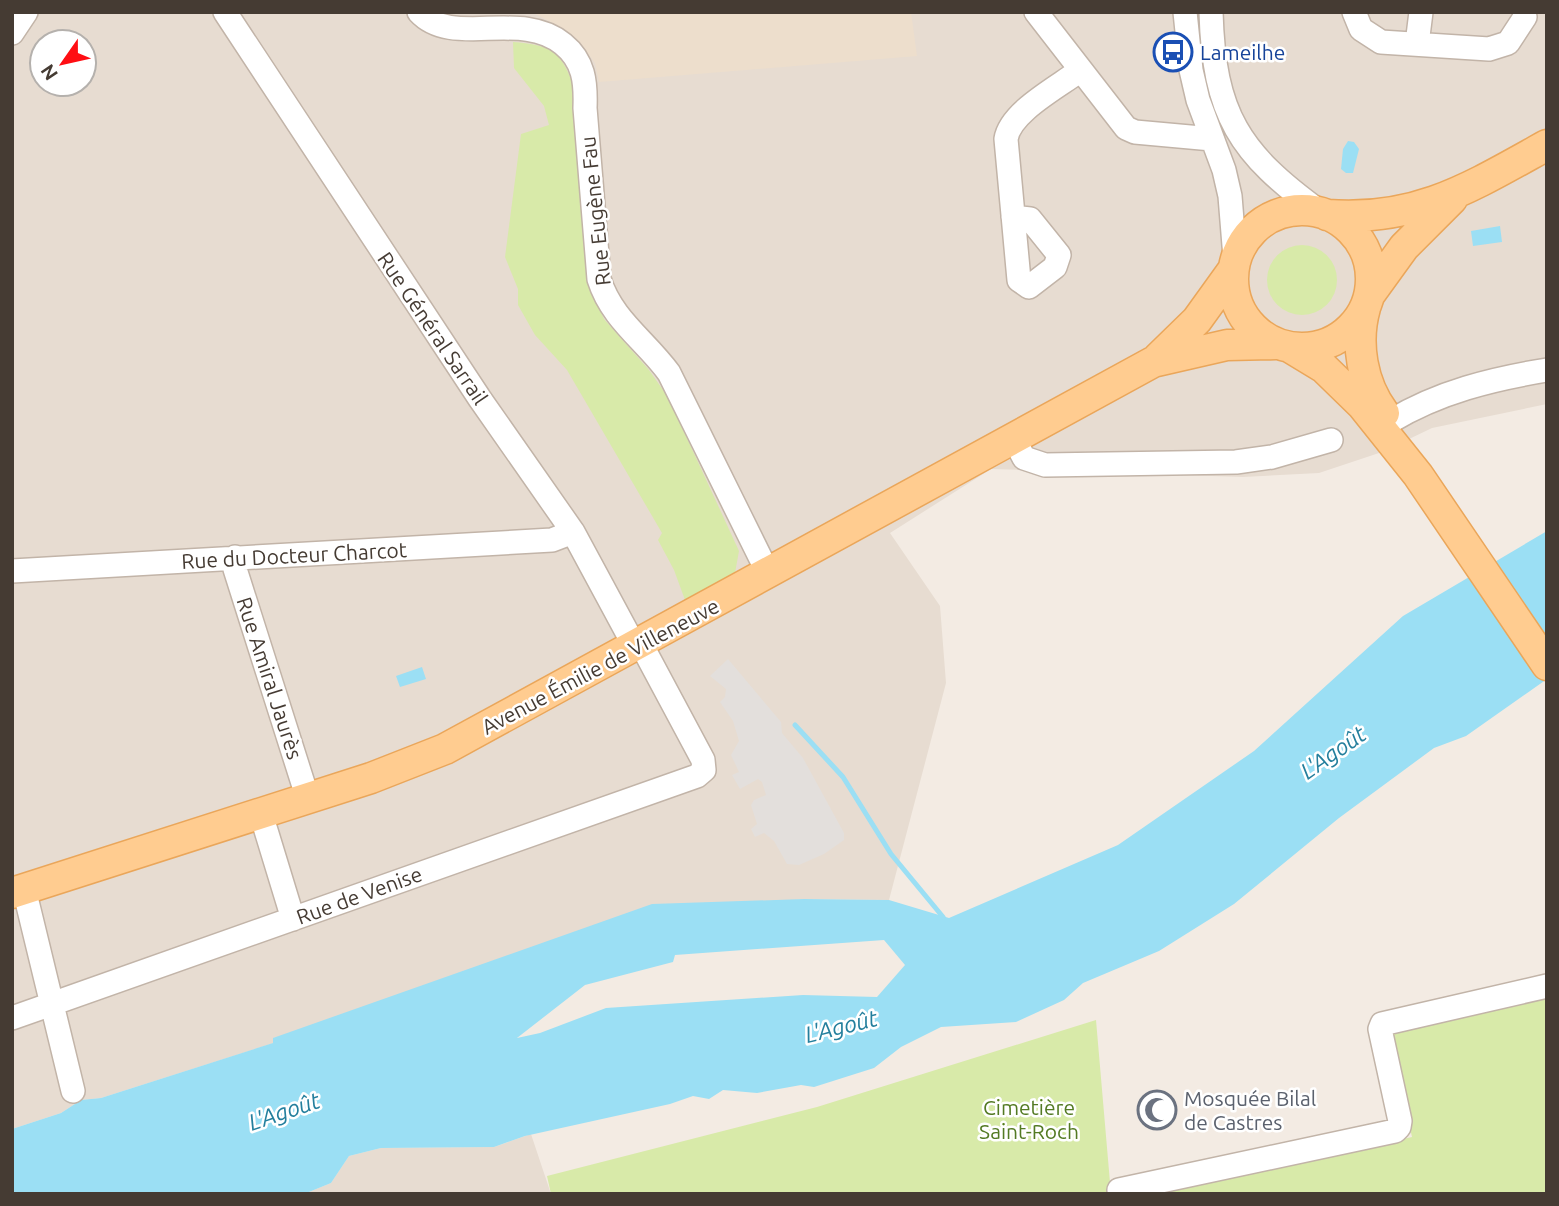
<svg xmlns="http://www.w3.org/2000/svg" width="1559" height="1206" viewBox="0 0 1559 1206" font-family="Ubuntu,sans-serif">
	<style>
		.residential { fill: #e7dcd1; fill-rule: evenodd }
		.education { fill: #eddecc }
		.green { fill: #d8eaa9 }
		.parking { fill: #e3dfdc }
		.water { fill: #9bdff4; fill-rule: evenodd }
		.lines { fill: none; stroke-linecap: round; stroke-linejoin: round }
		.stream { stroke: #9bdff4; stroke-width: 5 }
		.minor-casing { stroke: #c2b4a8; stroke-width: 26 }
		.major-casing { stroke: #eaa65a; stroke-width: 33 }
		.minor { stroke: #fff; stroke-width: 23 }
		.major { stroke: #ffcc90; stroke-width: 30 }
		.labels { text-anchor: middle; dominant-baseline: central; stroke-width: 5; stroke-linejoin: round; paint-order: stroke }
		.transit-label { font-size: 21px; fill: #164399; stroke: #fff; text-anchor: start }
		.street-label { font-size: 21px; fill: #453b33; stroke: #fff }
		.worship-label { font-size: 21px; fill: #5b616d; stroke: #fff; text-anchor: start }
		.park-label { font-size: 21px; fill: #537a23; stroke: #fff }
		.water-label { font-size: 23px; font-style: italic; fill: #247f9d; stroke: #fff }
	</style>
	<rect width="100%" height="100%" fill="#f3ebe3"/>
	<!-- residential -->
	<path class="residential" d="M12 12H1547V404L1432 428 1382 452 1319 473 1243 477 991 469 890 533 940 606 946 683 889 900 804 899 783 901 274 1038V1043L101 1098 81 1100 61 1113 12 1129ZM42 42H84V84H42Z
		M531 1134 551 1194H304L331 1183 349 1156 381 1148 494 1147Z"/>
	<!-- education -->
	<path class="education" d="M532 12H911L917 56 599 82 595 63 579 41 564 29Z"/>
	<!-- green -->
	<path class="green" d="M513 42C549 45 560 49 573 84L591 290 604 319 649 370 668 397 739 551 735 573 685 600 674 570 658 540 662 533 567 370 535 335 518 305V289L505 257 521 134 549 125 544 106 514 68Z
		M1267 280a35 35 0 1 1 70 0a35 35 0 1 1-70 0Z
		M1547 993V1194H1149L1412 1137 1388 1028Z
		M1096 1020 1111 1194H551L547 1176 817 1107Z"/>
	<!-- parking -->
	<path class="parking" d="M728 659 781 722 782 733 803 758 844 833V840L824 854 799 865 787 864 774 841 764 833 755 837 751 829 757 824 751 805 754 800 766 795 762 782 758 779 740 789 732 775 739 772 731 755 739 741 733 721 720 702 725 697 726 689 710 676Z"/>
	<!-- water -->
	<path class="water" d="M1348 141 1354 142 1359 149 1353 173H1346L1341 169 1343 149Z
		M1500 226 1502 242 1473 246 1471 231Z
		M1547 531V679L1466 736 1434 748 1339 818 1234 904 1159 951 1083 983 1064 1000 1016 1022 941 1027 901 1047 874 1068 814 1087 801 1085 757 1093 723 1090 709 1099 693 1096 670 1104 525 1136 494 1147 381 1148 349 1156 331 1183 304 1194H12V1129L61 1113 81 1100 101 1098 273 1043V1038L652 904 804 899 889 900 949 918 1118 845 1254 751 1403 616ZM884 940 905 965 877 997 803 995 606 1008 540 1033 517 1038 585 985 673 962 675 955Z
		M422 667 426 679 400 687 396 676Z"/>
	<g class="lines">
		<!-- stream -->
		<path class="stream" d="M795 725 843 777 891 854 943 917"/>
		<defs>
			<path id="minor" d="M225 12 480 399 573 532 635 647
				M419 12C452 48 521 9 563 44 584 61 586 82 585 108L599 279C612 320 645 340 669 373L769 575
				M1036 12 1126 128 1135 132 1212 139
				M1185 12 1191 70 1198 100 1224 170 1230 196 1235 258
				M1211 12C1214 115 1239 153 1320 212
				M1354 12 1361 29 1381 42 1489 49 1508 43 1525 17
				M12 33 26 12
				M1417 44 1421 12
				M1013 217 1030 219 1059 255 1055 267 1029 287 1019 280 1006 139C1010 112 1058 87 1079 71
				M1391 421C1439 392 1492 379 1547 370
				M1014 439 1024 458 1045 465 1236 462 1272 457 1331 440
				M235 557V569L308 799
				M12 571 552 540 573 532
				M261 814 293 919
				M24 889 73 1091
				M12 1018 697 776 704 770 703 760 641 644
				M1119 1190 1395 1131 1399 1127 1400 1121 1380 1029 1382 1024 1547 986"/>
			<path id="major" d="M1233 279a69 69 0 1 1 138 0a69 69 0 1 1-138 0Z
				M1327 215C1417 222 1471 187 1547 145
				M1370 294 1404 247 1452 199
				M1365 308C1355 343 1362 384 1384 413
				M1291 348 1324 368 1362 405 1418 475 1547 665
				M1158 358 1197 320 1233 270
				M12 893 371 778 445 749 1153 362 1227 345 1276 344"/>
		</defs>
		<!-- minor casing -->
		<use href="#minor" class="minor-casing"/>
		<!-- major casing -->
		<use href="#major" class="major-casing"/>
		<!-- minor -->
		<use href="#minor" class="minor"/>
		<!-- major -->
		<use href="#major" class="major"/>
	</g>
	<!-- icons -->
	<defs>
		<symbol id="bus-ring" viewBox="-11 -11 22 22"><circle r="9.5" fill="#fff" stroke="#1a4fb4" stroke-width="1.5"/><path d="M-5-6H5V4H4V6H2V4H-2V6H-4V4H-5ZM-3.5-4V0h7V-4ZM-3.5 1.2v1.5H-2V1.2ZM2 1.2v1.5H3.5V1.2Z" fill="#1a4fb4"/></symbol>
		<symbol id="mosque-ring" viewBox="-11 -11 22 22"><circle r="9.5" fill="#fff" stroke="#6b7280" stroke-width="1.5"/><path d="M3.5-4.9A6 6 0 1 0 3.5 4.9A5 5 0 1 1 3.5-4.9Z" fill="#6b7280"/></symbol>
	</defs>
	<g fill-rule="evenodd">
		<use href="#bus-ring" x="1151" y="30" width="44" height="44"/>
		<use href="#mosque-ring" x="1135" y="1088" width="44" height="44"/>
	</g>
	<g class="labels">
		<!-- transit labels -->
		<g class="transit-label">
			<text x="1200" y="52">Lameilhe</text>
		</g>
		<!-- street labels -->
		<g class="street-label">
			<text transform="translate(595 211) rotate(-96)">Rue Eugène Fau</text>
			<text transform="translate(433 328) rotate(56)">Rue Général Sarrail</text>
			<text transform="translate(294 555) rotate(-3)">Rue du Docteur Charcot</text>
			<text transform="translate(600 666) rotate(-28)">Avenue Émilie de Villeneuve</text>
			<text transform="translate(270 678) rotate(72)">Rue Amiral Jaurès</text>
			<text transform="translate(359 895) rotate(-20)">Rue de Venise</text>
		</g>
		<!-- worship labels -->
		<g class="worship-label">
			<text x="1184" y="1098">Mosquée Bilal<tspan x="1184" dy="24">de Castres</tspan></text>
		</g>
		<!-- park labels -->
		<g class="park-label">
			<text x="1029" y="1107">Cimetière<tspan x="1029" dy="24">Saint-Roch</tspan></text>
		</g>
		<!-- water labels -->
		<g class="water-label">
			<text transform="translate(1333 752) rotate(-35)">L'Agoût</text>
			<text transform="translate(841 1026) rotate(-14)">L'Agoût</text>
			<text transform="translate(284 1111) rotate(-19)">L'Agoût</text>
		</g>
	</g>
	<!-- border -->
	<rect width="1559" height="1206" fill="none" stroke="#453b33" stroke-width="28"/>
	<!-- north arrow -->
	<g transform="translate(63 63) rotate(236)"><circle r="33" fill="#ffffff" stroke="#b5b1ad" stroke-width="2"/>
	<path d="M0-5L12 26L0 18L-12 26Z" fill="#ff0e13"/>
	<text y="-10" font-size="19" font-weight="bold" text-anchor="middle" fill="#453b33">N</text>
	</g>
</svg>
